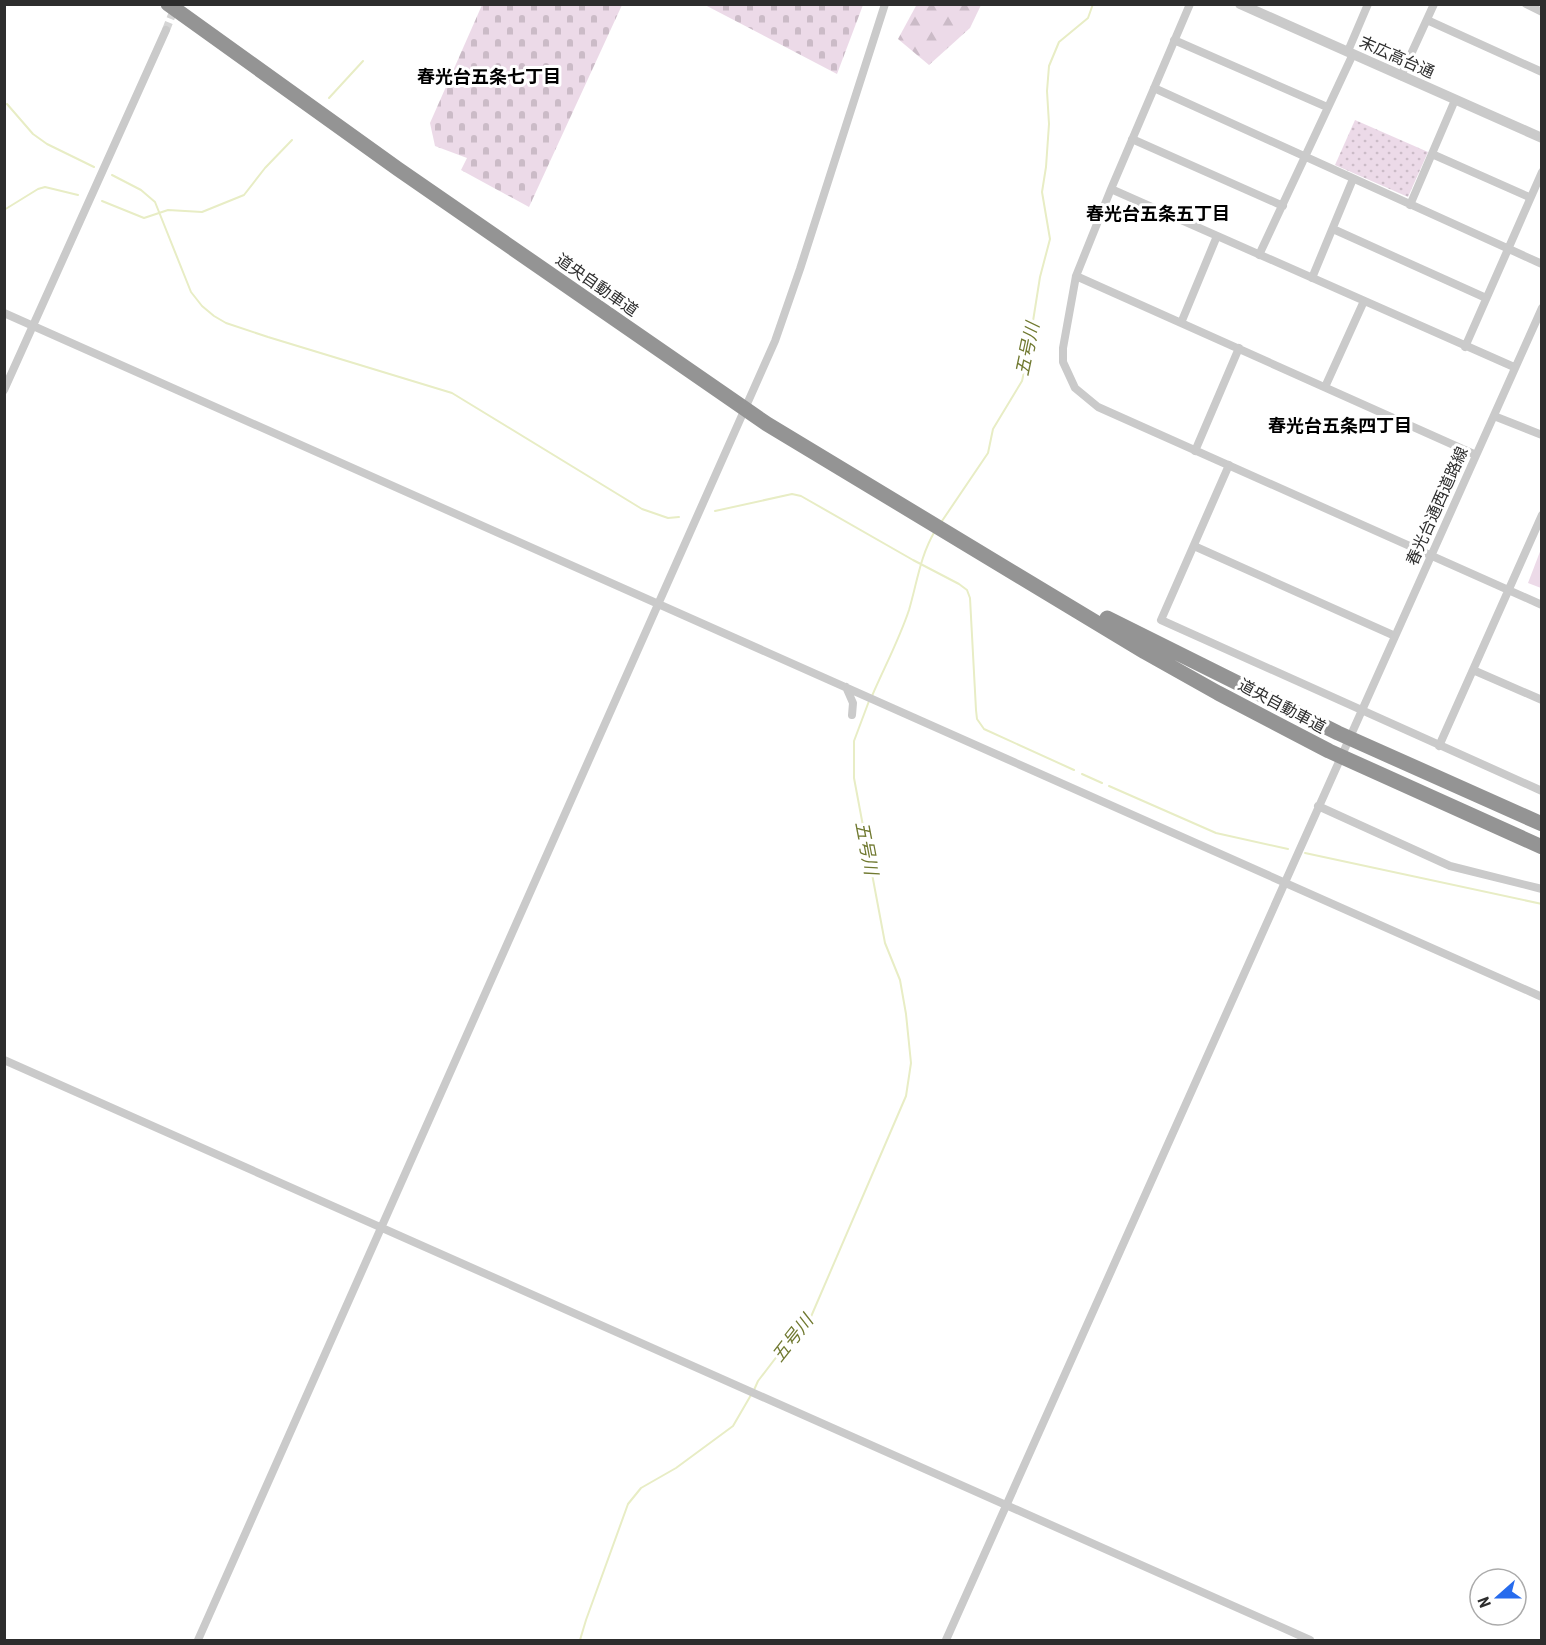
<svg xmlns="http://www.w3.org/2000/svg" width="1546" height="1645" viewBox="0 0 1546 1645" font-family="'Roboto Condensed','Noto Sans JP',sans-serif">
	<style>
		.grass { fill: #ecdae8 }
		.forest { fill: url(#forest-firs) }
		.cemetery { fill: url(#cemetery-stones) }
		.park { fill: url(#park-dots) }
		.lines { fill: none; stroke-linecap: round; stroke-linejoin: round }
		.stream { stroke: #e8edc5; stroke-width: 2 }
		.minor-tunnel { stroke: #d5d5d5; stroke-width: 8; stroke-dasharray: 8 4; stroke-linecap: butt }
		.minor { stroke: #cacaca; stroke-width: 8 }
		.tertiary { stroke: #cacaca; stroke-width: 10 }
		.motorway { stroke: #949494; stroke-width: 15 }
		.labels { text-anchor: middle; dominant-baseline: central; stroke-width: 6; stroke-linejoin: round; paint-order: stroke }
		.street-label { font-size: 16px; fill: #2d2d2d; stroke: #fff }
		.neighbourhood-label { font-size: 18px; font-weight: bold; fill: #000; stroke: #fff }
		.water-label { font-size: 18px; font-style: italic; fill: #707930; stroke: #fff }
	</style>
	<defs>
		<pattern id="forest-firs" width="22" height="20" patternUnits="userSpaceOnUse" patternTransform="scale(1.5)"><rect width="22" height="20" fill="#ecdae8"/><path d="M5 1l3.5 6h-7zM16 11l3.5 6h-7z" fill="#cbbbc7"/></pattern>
		<pattern id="cemetery-stones" width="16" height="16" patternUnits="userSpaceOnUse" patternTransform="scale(1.5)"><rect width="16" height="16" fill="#ecdae8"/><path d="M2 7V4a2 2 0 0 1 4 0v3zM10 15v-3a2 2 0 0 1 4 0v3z" fill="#cbbbc7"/></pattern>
		<pattern id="park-dots" width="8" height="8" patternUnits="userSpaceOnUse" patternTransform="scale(1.5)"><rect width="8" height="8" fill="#ecdae8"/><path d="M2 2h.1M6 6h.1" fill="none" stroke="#cbbbc7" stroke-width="1.8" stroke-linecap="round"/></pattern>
	</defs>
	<rect width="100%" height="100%" fill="#fff"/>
	<!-- grass -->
	<path class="grass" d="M1541 549V588L1528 583Z"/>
	<!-- forest -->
	<path class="forest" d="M917 4H981V5L970 28 929 65 898 39Z"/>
	<!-- cemetery -->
	<path class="cemetery" d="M482 5H622L529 207 461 170 467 158 435 146 430 123Z
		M705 5H863L837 74Z"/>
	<!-- park -->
	<path class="park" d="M1355 120 1428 152 1408 197 1335 165Z"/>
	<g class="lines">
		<!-- stream -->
		<path class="stream" d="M329 98 363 61
			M7 104 33 134 47 144 94 167
			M112 175 141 190 155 202 191 292 202 306 214 316 226 323 268 337 452 393 642 509 668 518 679 517
			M102 201 144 218 168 210 202 212 244 195 265 168 292 140
			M4 210 38 189 45 187 78 195
			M715 511 792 494 801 496 913 560 959 584 967 590 970 598 976 710 977 719 984 729 1074 770
			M942 521 988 453 993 429 1022 381 1027 359 1040 277 1050 239 1042 192 1046 167 1049 124 1047 91 1049 66 1059 42 1088 18 1093 4
			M872 696C884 668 899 640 909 610 917 583 920 556 935 531
			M1082 774 1102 783
			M1109 786 1216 833 1288 849
			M1305 853 1542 904
			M754 1390 758 1381 781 1351 810 1319 906 1096 911 1063 906 1014 900 980 885 943 854 778V741L869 701
			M580 1640 586 1620 628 1504 641 1488 676 1468 733 1426 751 1395"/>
		<!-- minor-tunnel -->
		<path class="minor-tunnel" d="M166 30 175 7"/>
		<!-- minor -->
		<path class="minor" d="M1190 4 1111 189 1076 276 1063 348V362L1075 388 1098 407 1542 605
			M1526 4 1542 12
			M1427 20 1542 72
			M1174 40 1327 107
			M1348 51 1368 4
			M1401 76 1434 4
			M1154 88 1542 264
			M1132 139 1283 206
			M1432 154 1529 197
			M1111 189 1514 367
			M1410 205 1455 100
			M1333 229 1486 298
			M1259 255 1353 54
			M1076 276 1476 455
			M1312 278 1353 179
			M4 313 1542 997
			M1181 323 1217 236
			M1465 347 1542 172
			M1325 387 1364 301
			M4 390 166 30
			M1494 416 1542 435
			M1195 451 1239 348
			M1229 465 1161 620 1542 791
			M1194 546 1395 636
			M1473 670 1542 700
			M846 687 853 703 852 715
			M1439 746 1542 515
			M1318 806 1450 866 1542 889
			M4 1060 1310 1640
			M198 1640 775 341 800 269 885 4
			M946 1640 1542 308"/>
		<!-- tertiary -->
		<path class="tertiary" d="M1240 4 1542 138"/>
		<!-- motorway -->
		<path class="motorway" d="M168 4 398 169 767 424 1145 652 1218 693 1329 751 1542 847
			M1107 618 1338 733 1542 824"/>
	</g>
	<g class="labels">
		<!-- street labels -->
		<g class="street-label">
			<text transform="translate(1397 57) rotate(24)">末広高台通</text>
			<text transform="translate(597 285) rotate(35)">道央自動車道</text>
			<text transform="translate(1437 506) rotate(-66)">春光台通西道路線</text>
			<text transform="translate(1282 706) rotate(28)">道央自動車道</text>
		</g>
		<!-- neighbourhood labels -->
		<g class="neighbourhood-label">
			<text x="489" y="76">春光台五条七丁目</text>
			<text x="1158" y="213">春光台五条五丁目</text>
			<text x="1340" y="425">春光台五条四丁目</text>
		</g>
		<!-- water labels -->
		<g class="water-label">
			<text transform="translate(1027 349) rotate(-78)">五号川</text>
			<text transform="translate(867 848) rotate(79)">五号川</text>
			<text transform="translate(792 1338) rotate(-52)">五号川</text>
		</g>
	</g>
	<!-- border -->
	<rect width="1546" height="1645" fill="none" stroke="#2d2d2d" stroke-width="12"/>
	<!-- north arrow -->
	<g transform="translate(1498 1597) rotate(249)"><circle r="28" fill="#ffffff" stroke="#ababab" stroke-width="1.5"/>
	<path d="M0-4.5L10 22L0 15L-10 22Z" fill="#266bed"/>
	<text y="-9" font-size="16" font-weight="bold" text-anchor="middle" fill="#2d2d2d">N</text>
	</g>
</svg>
